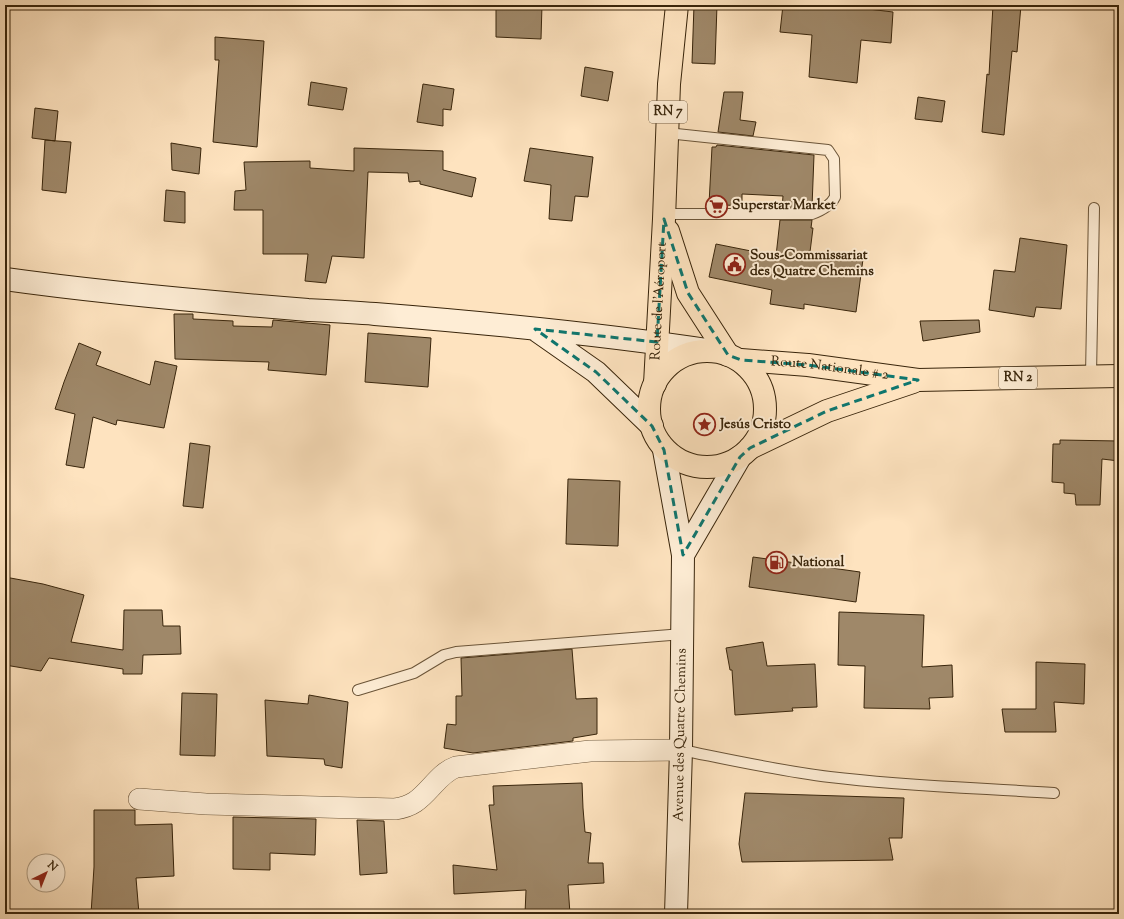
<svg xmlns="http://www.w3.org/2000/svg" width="1124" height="919" viewBox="0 0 1124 919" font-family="'Sorts Mill Goudy',serif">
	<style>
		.building { fill: #9f8869; stroke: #39250b }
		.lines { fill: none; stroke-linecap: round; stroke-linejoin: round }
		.lane-casing { stroke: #6a5438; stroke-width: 12 }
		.street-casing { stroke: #6a5438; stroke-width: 22 }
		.secondary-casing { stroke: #39250b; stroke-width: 24 }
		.primary-casing { stroke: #39250b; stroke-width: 24 }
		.lane { stroke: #feedd5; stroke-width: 10 }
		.street { stroke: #feedd5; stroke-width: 21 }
		.secondary { stroke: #feedd5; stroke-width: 22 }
		.primary { stroke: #fee3bf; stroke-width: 22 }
		.marked { fill: none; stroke: #0f766e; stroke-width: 3; stroke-dasharray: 8 5; stroke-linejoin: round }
		.labels { text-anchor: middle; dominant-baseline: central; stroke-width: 4; stroke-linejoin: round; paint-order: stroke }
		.shield { fill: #feedd5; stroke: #746148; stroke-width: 1 }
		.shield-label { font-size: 13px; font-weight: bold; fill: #39250b }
		.poi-label { font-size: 14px; font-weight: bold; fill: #39250b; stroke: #feedd5; text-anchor: start }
		.street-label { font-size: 14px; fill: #39250b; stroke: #feedd5 }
	</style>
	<rect width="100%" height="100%" fill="#fee3bf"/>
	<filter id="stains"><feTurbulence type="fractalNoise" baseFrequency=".005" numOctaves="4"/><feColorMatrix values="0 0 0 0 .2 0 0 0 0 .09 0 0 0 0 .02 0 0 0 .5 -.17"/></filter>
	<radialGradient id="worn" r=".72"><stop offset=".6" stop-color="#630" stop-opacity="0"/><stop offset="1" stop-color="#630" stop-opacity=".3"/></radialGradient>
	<!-- building -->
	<path class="building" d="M496 5H542L541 39 496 37Z
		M694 5H717L715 64 692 63Z
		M783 5H835L893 12 891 43 861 40 857 83 809 77 812 35 780 32Z
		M993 5H1021L1017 52 1012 51 1004 135 982 132 987 74 989 75Z
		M215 37 264 41 257 147 213 142 219 60H215Z
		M585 67 613 72 608 101 581 96Z
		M311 82 347 88 343 110 308 105Z
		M423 84 454 89 451 110 443 109V126L417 122Z
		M724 92H743L740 120 756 122 753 136 718 132Z
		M918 97 945 101 942 122 915 119Z
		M35 108 58 111 55 141 32 138Z
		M45 140 71 142 66 193 42 190Z
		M171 143 201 148 199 174 172 170Z
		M717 145 814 155 812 207 782 208 783 196 742 194V206L709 204 712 147H716Z
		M354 148 443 151V170L476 178 472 197 420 184V181L409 182 408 173 368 172 364 258 332 256 326 283 305 281 308 254H263V210H234L235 191 246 190 244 162 310 161V168L354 171Z
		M530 148 593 157 588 197 575 196 572 221 549 219 551 185 524 181Z
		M166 190 185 192V223L164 221Z
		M780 220H812L811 228H813L810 252 863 259 856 312 804 304V309L770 304 772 290 709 277 716 244 776 256Z
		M1020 238 1067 245 1061 309 1036 307 1034 317 989 310 994 270 1015 272Z
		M174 314H193V319L233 321V326L272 327 273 320 330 325 326 375 268 370 269 362 175 359Z
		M979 320 980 332 923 341 920 321Z
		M368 333 431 338 428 387 365 382Z
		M79 343 101 352 96 365 150 385 155 361 177 366 164 428 117 420 116 425 93 417 84 468 66 465 75 414 55 409 64 382Z
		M1060 440 1119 441V461L1102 459 1100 505H1076L1075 494 1064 493V483L1052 482 1053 444H1060Z
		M190 443 210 446 203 508 183 506Z
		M568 479 620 481 618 546 566 544Z
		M753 557 860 572 856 602 749 587Z
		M5 577 43 584 84 595 71 642 123 650 124 610H162L163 626H180L181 654 143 655 142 674H123V669L49 658 41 671 5 665Z
		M839 612 924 615 922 667 952 665 953 697 929 698 930 709 864 708 865 666 838 665Z
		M763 642 767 666 815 664 817 707 792 708 793 711 735 715 732 670H730L726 648Z
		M572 649 576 699 597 698V734L573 738V741L473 753 444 748 447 724 456 725V696H462L461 658Z
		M1036 662 1085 664 1084 704 1054 702 1056 732H1005L1002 709H1036Z
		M182 693 217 694 215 756 180 755Z
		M309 695 348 702 342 768 325 765 324 759 267 756 265 700 308 704Z
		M582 783 583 808 585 832 591 833 588 863H603L604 883 568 885 570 914H525L526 890 454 894 453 865 497 870 489 805H494L493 786Z
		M745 793 904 798 902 838H889L893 860 742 862 739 844Z
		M94 810H135V825L172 824 174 876 136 878 139 914H91L94 867Z
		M233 817 316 819 315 855 270 853V870L233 869Z
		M357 820 384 821 387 873 360 875Z"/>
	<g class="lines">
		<defs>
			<path id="lane" d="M664 214H812C820 211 831 205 835 197L834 159 828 150 667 133
				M1091 376 1094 208
				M358 690 414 673 444 655 456 652 683 634
				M681 750C731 760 780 771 830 777 904 786 979 788 1054 793"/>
			<path id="street" d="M139 799 206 804 395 809C402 808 409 806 415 802 430 792 439 773 456 767L590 751 681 750"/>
			<path id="secondary" d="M5 279C105 293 207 302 308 310 330 311 353 312 375 314 488 323 601 334 713 351
				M536 330 596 372 652 426
				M664 450 683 555 681 750 676 914
				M683 555 740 457"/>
			<g id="primary">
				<path d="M668 231 688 293 728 355"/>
				<circle cx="707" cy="409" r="58"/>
				<path id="s1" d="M741 360 808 365 918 380 1119 376"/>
				<path id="s2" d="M655 384 664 219 669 84 677 5"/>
				<path d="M750 448 827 411 913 382"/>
			</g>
		</defs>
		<!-- lane casing -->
		<use href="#lane" class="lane-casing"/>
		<!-- street casing -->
		<use href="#street" class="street-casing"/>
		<!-- secondary casing -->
		<use href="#secondary" class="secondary-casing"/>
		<!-- primary casing -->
		<use href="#primary" class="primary-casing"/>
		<!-- lane -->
		<use href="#lane" class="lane"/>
		<!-- street -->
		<use href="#street" class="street"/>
		<!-- secondary -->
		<use href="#secondary" class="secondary"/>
		<!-- primary -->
		<use href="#primary" class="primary"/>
	</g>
	<!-- marked area -->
	<path class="marked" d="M664 219 688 293 728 355 741 360 808 365 918 380 827 411 750 448 740 457 683 555 664 450 652 426 596 372 535 329 657 342Z"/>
	<!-- icons -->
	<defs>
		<symbol id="supermarket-ring" viewBox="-11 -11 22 22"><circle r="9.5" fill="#feedd5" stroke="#8f2418" stroke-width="1.5"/><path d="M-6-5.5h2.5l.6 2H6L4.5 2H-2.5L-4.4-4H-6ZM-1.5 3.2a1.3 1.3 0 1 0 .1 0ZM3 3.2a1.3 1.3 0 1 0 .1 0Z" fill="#8f2418"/></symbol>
		<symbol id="civic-ring" viewBox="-11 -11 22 22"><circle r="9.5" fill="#feedd5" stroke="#8f2418" stroke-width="1.5"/><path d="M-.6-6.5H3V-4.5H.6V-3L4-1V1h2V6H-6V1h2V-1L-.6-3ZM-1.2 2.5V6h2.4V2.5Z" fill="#8f2418"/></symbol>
		<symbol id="sight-ring" viewBox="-11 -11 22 22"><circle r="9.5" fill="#feedd5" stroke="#8f2418" stroke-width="1.5"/><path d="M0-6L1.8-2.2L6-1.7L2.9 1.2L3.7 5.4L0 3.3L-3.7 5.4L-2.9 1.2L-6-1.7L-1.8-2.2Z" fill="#8f2418"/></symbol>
		<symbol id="fuel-ring" viewBox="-11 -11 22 22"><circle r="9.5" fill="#feedd5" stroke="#8f2418" stroke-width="1.5"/><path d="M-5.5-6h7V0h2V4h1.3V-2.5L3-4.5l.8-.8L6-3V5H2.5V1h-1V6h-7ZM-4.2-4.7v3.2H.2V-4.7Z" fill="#8f2418"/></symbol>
	</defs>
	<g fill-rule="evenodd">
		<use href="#supermarket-ring" x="704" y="194" width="25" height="25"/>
		<use href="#civic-ring" x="722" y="252" width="25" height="25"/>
		<use href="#sight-ring" x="692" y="412" width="25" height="25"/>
		<use href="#fuel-ring" x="764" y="550" width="25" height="25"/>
	</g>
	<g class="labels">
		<!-- shield labels -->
		<g class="shield">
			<rect x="649" y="101" width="38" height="22" rx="3"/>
			<rect x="999" y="367" width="38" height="22" rx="3"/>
		</g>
		<g class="shield-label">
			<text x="668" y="112">RN 7</text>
			<text x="1018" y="378">RN 2</text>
		</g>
		<!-- poi labels -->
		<g class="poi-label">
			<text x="732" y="206">Superstar Market</text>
			<text x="750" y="256">Sous-Commissariat<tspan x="750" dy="16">des Quatre Chemins</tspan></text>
			<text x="720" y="425">Jesús Cristo</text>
			<text x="792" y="563">National</text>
		</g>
		<!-- street labels -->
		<g class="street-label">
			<text stroke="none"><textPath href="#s2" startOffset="83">Route de l’Aéroport</textPath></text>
			<text stroke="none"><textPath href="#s1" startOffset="89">Route Nationale # 2</textPath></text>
			<text transform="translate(681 735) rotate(-89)">Avenue des Quatre Chemins</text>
		</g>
	</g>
	<!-- margin -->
	<rect width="1124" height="919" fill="none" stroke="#fee3bf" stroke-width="20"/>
	<rect x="6" y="6" width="1112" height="907" fill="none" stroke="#39250b" stroke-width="2"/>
	<rect x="10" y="10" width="1104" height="899" fill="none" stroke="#39250b"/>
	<!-- north arrow -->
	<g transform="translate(46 873) rotate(43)"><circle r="19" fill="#feedd5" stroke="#af9d84"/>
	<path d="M0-3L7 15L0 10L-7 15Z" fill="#8f2418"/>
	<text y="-6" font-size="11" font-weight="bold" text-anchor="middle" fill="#39250b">N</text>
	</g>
	<rect width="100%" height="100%" filter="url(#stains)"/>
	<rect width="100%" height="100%" fill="url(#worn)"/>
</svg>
